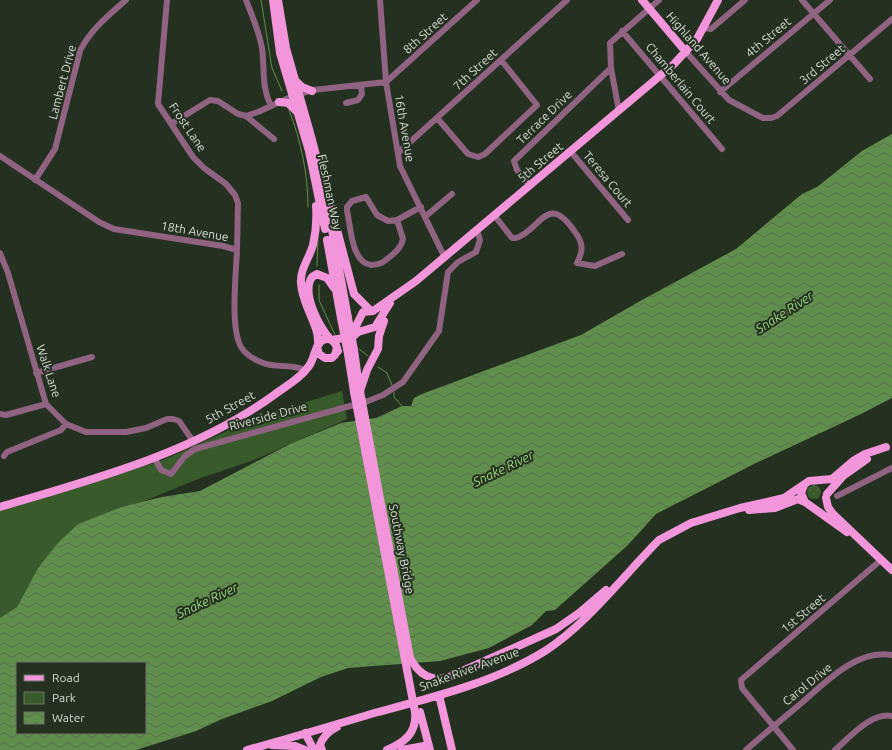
<svg xmlns="http://www.w3.org/2000/svg" width="892" height="750" viewBox="0 0 892 750" font-family="Ubuntu,sans-serif">
	<style>
		.grass { fill: url(#grass-dots) }
		.park { fill: #395a2a }
		.water { fill: url(#water-waves); fill-rule: evenodd }
		.lines { fill: none; stroke-linecap: round; stroke-linejoin: round }
		.stream { stroke: #618d4d; stroke-width: 1 }
		.minor { stroke: #906383; stroke-width: 6 }
		.major { stroke: #f295da; stroke-width: 8 }
		.major-bridge { stroke: #f295da; stroke-width: 8 }
		.labels { text-anchor: middle; dominant-baseline: central; stroke-width: 4; stroke-linejoin: round; paint-order: stroke }
		.street-label { font-size: 12px; fill: #d7dfd4; stroke: #253120 }
		.water-label { font-size: 13px; font-style: italic; fill: #9bd980; stroke: #253120 }
	</style>
	<defs>
		<pattern id="grass-dots" width="8" height="8" patternUnits="userSpaceOnUse"><rect width="8" height="8" fill="#395a2a"/><path d="M2 2h.1M6 6h.1" fill="none" stroke="#557148" stroke-width="1.8" stroke-linecap="round"/></pattern>
		<pattern id="water-waves" width="16" height="10" patternUnits="userSpaceOnUse"><rect width="16" height="10" fill="#618d4d"/><path d="M0 5q4-4 8 0t8 0" fill="none" stroke="#557348"/></pattern>
	</defs>
	<rect width="100%" height="100%" fill="#253120"/>
	<!-- grass -->
	<path class="grass" d="M807 492a7 7 0 1 1 14 0a7 7 0 1 1-14 0Z"/>
	<!-- park -->
	<path class="park" d="M342 391 347 419 254 460 198 479 142 502 121 507 78 524 38 568 17 607 0 618V511L163 460 258 417Z"/>
	<!-- water -->
	<path class="water" d="M892 134V398L859 415 756 463 656 514 628 545 555 610 546 611 532 625 489 648 440 661 348 668 321 677 272 701 222 719 196 731 136 750H0V618L17 607 38 568 58 543 78 524 121 507 162 497 200 491 290 444 341 423 376 418 402 406H411L414 398 422 394 581 335 642 300 736 249 802 194 817 187 862 151ZM17 663H145V733H17Z"/>
	<g class="lines">
		<!-- stream -->
		<path class="stream" d="M261 0 272 68 282 91
			M289 110C301 141 308 174 308 207
			M317 266 318 237
			M319 285V300L335 335
			M359 349 368 356
			M378 367 387 373 392 385
			M394 392V397L403 407"/>
		<!-- minor -->
		<path class="minor" d="M167 0 158 104 193 157 204 168 226 184 235 195 238 203 237 250
			M246 0C252 16 259 31 262 48 265 69 261 86 271 106
			M380 0 386 82 400 166 444 256
			M802 0 870 79
			M704 28 711 29 745 0
			M622 31 722 149
			M686 52 729 100 763 118H771L777 116 892 19
			M720 92 830 0
			M346 103 358 100 362 94 361 86
			M619 111 611 68 610 43 659 0
			M246 116 274 139
			M438 119 468 154 478 157 485 154 537 105 501 60
			M171 124 210 100 218 101 238 114 246 116 258 112 293 96 313 90 386 82 477 0
			M571 152 628 220
			M398 153 567 0
			M0 156 99 222 114 229 223 246 237 250C236 274 230 328 241 347 246 355 255 360 263 363 276 368 290 364 302 369L303 374
			M35 180 55 149 80 51C90 30 109 15 126 0
			M530 186 517 170 514 161 611 68
			M494 215 512 238H516C541 230 547 191 575 232 584 244 583 251 577 263L595 266 622 254
			M426 216 452 194
			M397 220 403 239C401 249 393 254 386 260 381 264 377 265 371 265 351 262 351 227 347 211V207L352 201 366 197 377 215 388 221 397 220 421 207
			M0 253 8 273 46 404 66 424 86 432H126L146 428 167 419H173L179 421 193 441
			M36 373 92 357
			M0 414 6 415 46 404
			M4 456 7 452 61 430 66 424
			M154 457 161 470 171 474 185 456 195 449 368 401 383 395 403 382 439 331 448 272 458 262 476 252 480 240 477 230
			M837 496 892 468
			M746 750C763 735 780 721 798 706 823 685 856 648 892 655
			M793 750 742 688 741 680 881 560
			M835 750C849 738 872 711 892 716"/>
		<!-- major -->
		<path class="major" d="M273 0 280 53 309 151 325 229
			M278 0 286 48 311 136 324 186 348 318
			M642 0 686 52
			M296 81 302 87 312 91
			M279 102 288 103 296 111
			M316 206C317 219 316 232 313 245 309 259 300 269 301 283 302 306 320 325 318 345
			M331 207 354 294 370 310
			M327 240 341 318
			M373 311 416 281 674 64 697 39 718 0
			M330 339C319 326 301 293 312 277L317 274 327 278 334 288
			M332 340 344 338 354 330 363 312 373 311
			M348 341 358 332 375 327 390 303
			M317 347 319 354 325 358H332L338 351
			M354 350 359 386
			M348 354 354 392
			M360 391 367 370 378 349 379 336 384 321
			M804 485 801 493 805 502 847 532
			M827 494 843 476 867 459
			M826 498 828 507 833 514 892 570
			M0 507C94 479 194 453 274 395 286 386 301 378 309 366 315 358 314 346 323 340 330 337 335 341 337 348L335 355
			M749 510 775 508 798 499 805 502
			M384 520 410 658C418 673 431 683 449 677L556 629 579 613 606 590
			M439 695 452 750
			M420 712 430 750
			M305 733 314 750
			M272 745 295 746 305 750
			M247 750C291 738 334 725 378 712 434 697 495 682 545 651 587 624 624 575 659 540L691 523 740 508 784 498 809 481 832 479 853 461 865 454 886 447
			M322 750 320 745C323 736 329 731 337 727
			M387 750C405 742 417 733 415 712
			M402 750 424 746"/>
		<!-- major-bridge -->
		<path class="major-bridge" d="M341 318 348 354
			M348 318 354 350
			M360 391 384 520
			M354 392 415 712"/>
	</g>
	<g class="labels">
		<!-- street labels -->
		<g class="street-label">
			<text transform="translate(425 33) rotate(-42)">8th Street</text>
			<text transform="translate(768 37) rotate(-40)">4th Street</text>
			<text transform="translate(699 48) rotate(49)">Highland Avenue</text>
			<text transform="translate(822 64) rotate(-40)">3rd Street</text>
			<text transform="translate(475 69) rotate(-43)">7th Street</text>
			<text transform="translate(62 82) rotate(-75)">Lambert Drive</text>
			<text transform="translate(681 83) rotate(50)">Chamberlain Court</text>
			<text transform="translate(544 117) rotate(-44)">Terrace Drive</text>
			<text transform="translate(188 127) rotate(56)">Frost Lane</text>
			<text transform="translate(405 128) rotate(80)">16th Avenue</text>
			<text transform="translate(540 162) rotate(-40)">5th Street</text>
			<text transform="translate(608 179) rotate(50)">Teresa Court</text>
			<text transform="translate(330 192) rotate(78)">Fleshman Way</text>
			<text transform="translate(195 231) rotate(10)">18th Avenue</text>
			<text transform="translate(49 371) rotate(72)">Walk Lane</text>
			<text transform="translate(230 407) rotate(-29)">5th Street</text>
			<text transform="translate(268 416) rotate(-15)">Riverside Drive</text>
			<text transform="translate(402 549) rotate(79)">Southway Bridge</text>
			<text transform="translate(803 613) rotate(-40)">1st Street</text>
			<text transform="translate(469 669) rotate(-20)">Snake River Avenue</text>
			<text transform="translate(807 684) rotate(-39)">Carol Drive</text>
		</g>
		<!-- water labels -->
		<g class="water-label">
			<text transform="translate(784 312) rotate(-33)">Snake River</text>
			<text transform="translate(503 468) rotate(-26)">Snake River</text>
			<text transform="translate(207 600) rotate(-25)">Snake River</text>
		</g>
	</g>
	<!-- legend -->
	<rect x="16" y="662" width="130" height="72" fill="#253120" stroke="#6c7768"/>
	<rect x="24" y="675" width="20" height="6" fill="#f295da" stroke="#6c7768"/>
	<text x="52" y="682" font-size="12" fill="#d7dfd4">Road</text>
	<rect x="24" y="692" width="20" height="12" fill="#395a2a" stroke="#6c7768"/>
	<text x="52" y="702" font-size="12" fill="#d7dfd4">Park</text>
	<rect x="24" y="712" width="20" height="12" fill="url(#water-waves)" stroke="#6c7768"/>
	<text x="52" y="722" font-size="12" fill="#d7dfd4">Water</text>
</svg>
